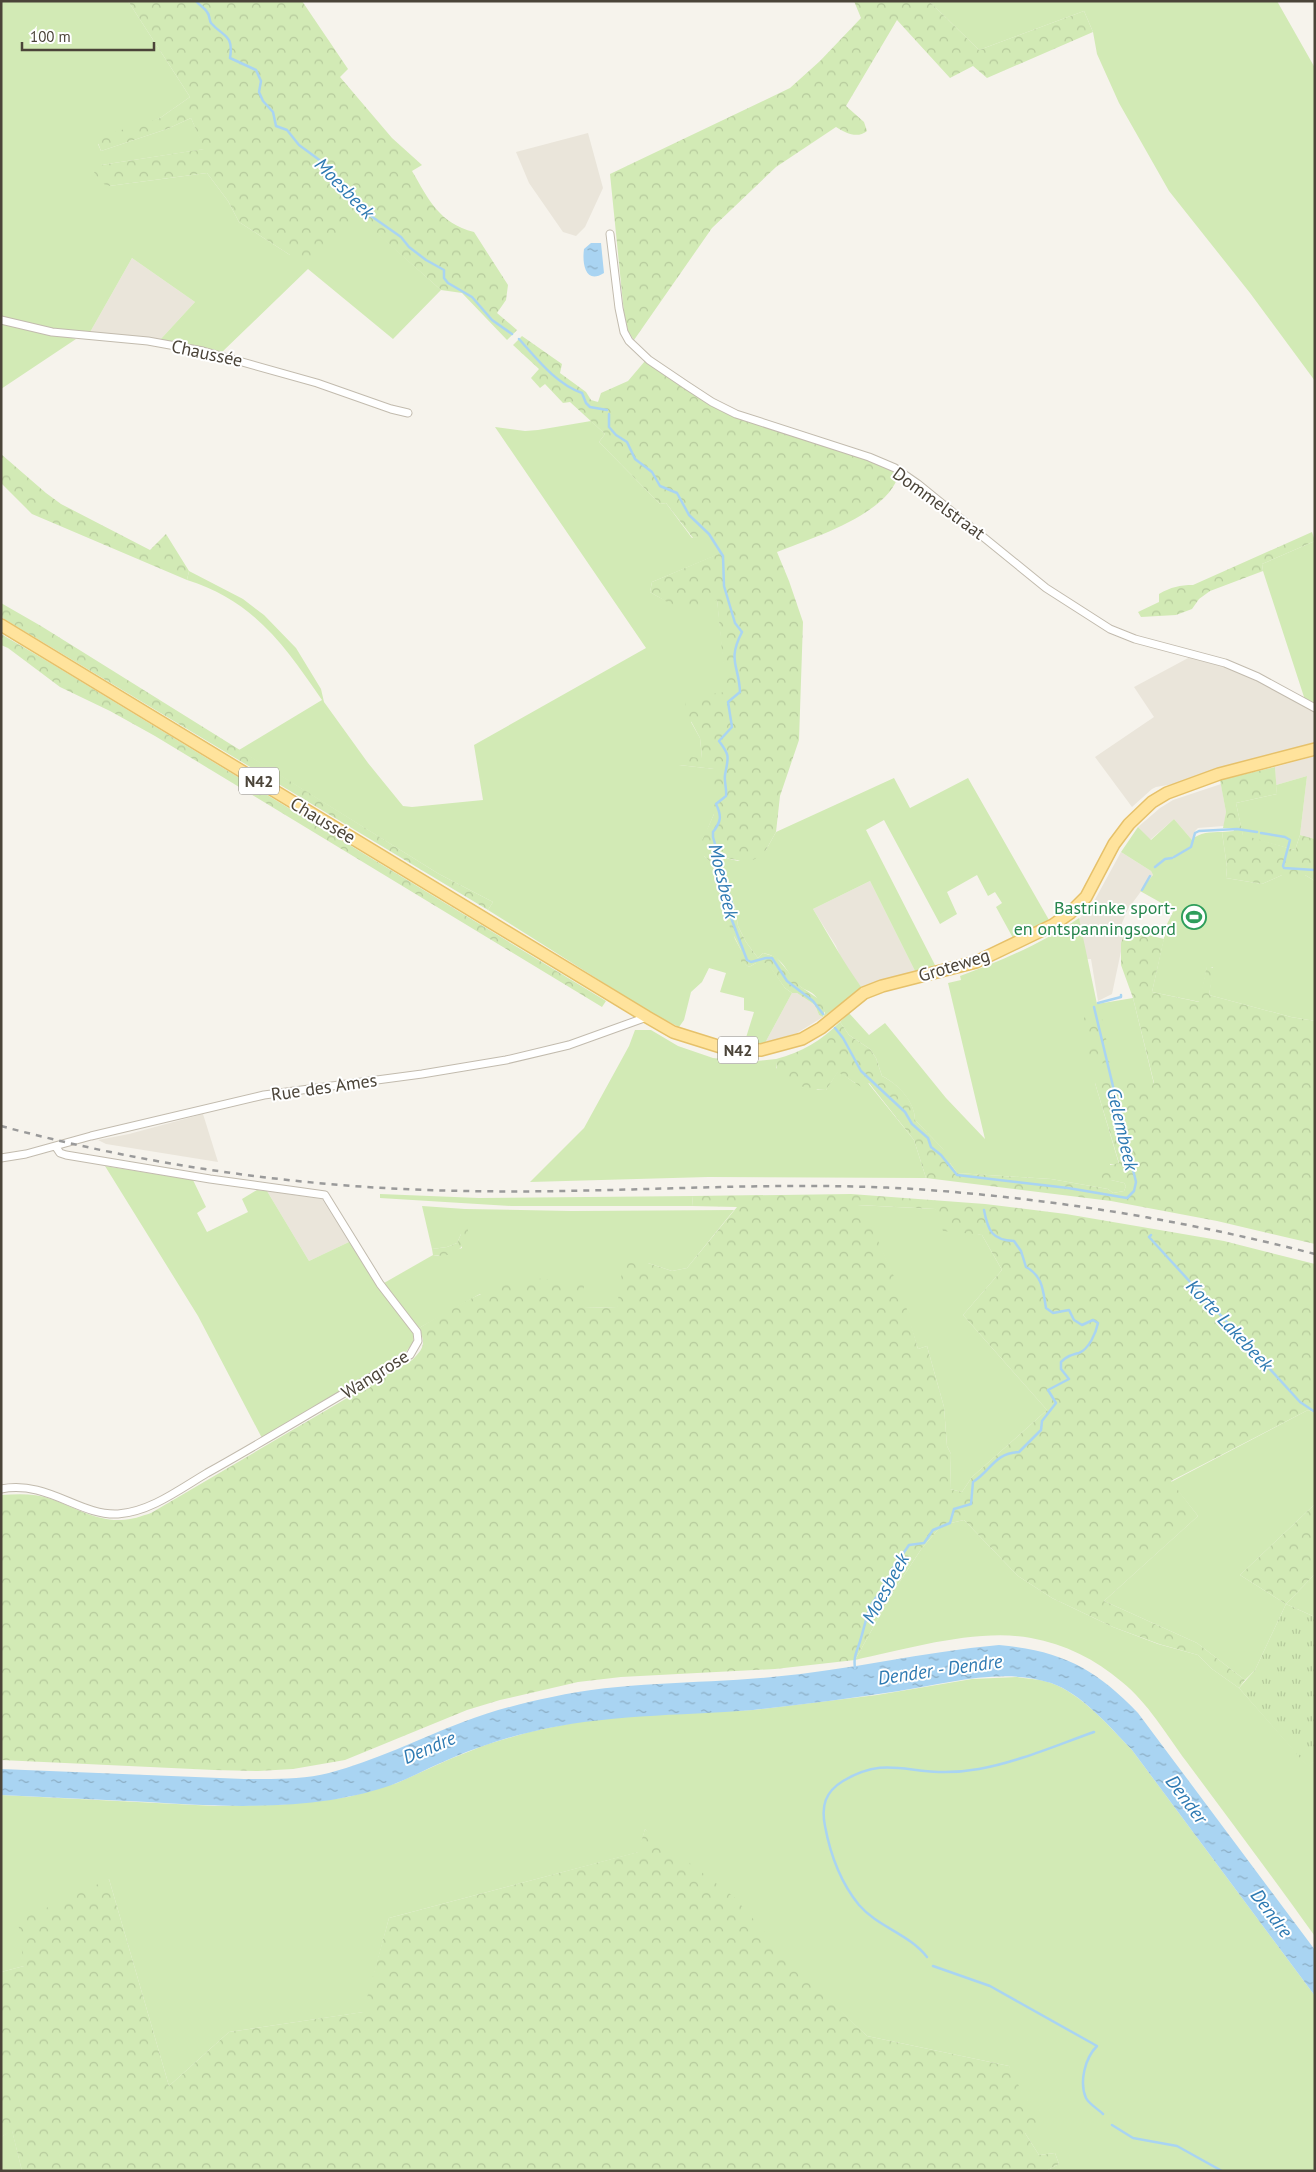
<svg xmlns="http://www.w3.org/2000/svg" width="1316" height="2172" viewBox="0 0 1316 2172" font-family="'PT Sans',sans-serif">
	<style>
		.residential { fill: #eae5da }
		.grass { fill: #d2eab5 }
		.forest { fill: url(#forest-crowns); fill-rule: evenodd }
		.park { fill: url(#park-tufts) }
		.water { fill: url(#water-ripples) }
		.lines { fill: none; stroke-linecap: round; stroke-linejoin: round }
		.stream { stroke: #a9d4f2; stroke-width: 2.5 }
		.street-casing { stroke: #c2bbae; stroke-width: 9 }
		.primary-casing { stroke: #e6c16a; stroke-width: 14 }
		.street { stroke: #fff; stroke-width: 7 }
		.primary { stroke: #ffe39c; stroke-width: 11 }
		.rail { stroke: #9a9a9a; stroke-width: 2.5; stroke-dasharray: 6 6; stroke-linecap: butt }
		.labels { text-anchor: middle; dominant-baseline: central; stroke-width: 4; stroke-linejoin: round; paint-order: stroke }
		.shield { fill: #fff; stroke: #817c74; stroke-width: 1 }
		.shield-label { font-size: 16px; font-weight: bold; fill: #4b4439 }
		.street-label { font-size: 18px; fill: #4b4439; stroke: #fff }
		.leisure-label { font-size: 18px; fill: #27864d; stroke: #fff; text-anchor: end }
		.water-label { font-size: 19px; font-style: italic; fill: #2e7ab2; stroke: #fff }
	</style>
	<defs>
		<pattern id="forest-crowns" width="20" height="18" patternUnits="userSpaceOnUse" patternTransform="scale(1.25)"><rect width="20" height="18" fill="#d2eab5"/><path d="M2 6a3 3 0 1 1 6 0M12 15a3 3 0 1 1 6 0" fill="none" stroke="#b6ca9c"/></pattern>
		<pattern id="park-tufts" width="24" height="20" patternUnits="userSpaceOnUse" patternTransform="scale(1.25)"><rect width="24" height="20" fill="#d2eab5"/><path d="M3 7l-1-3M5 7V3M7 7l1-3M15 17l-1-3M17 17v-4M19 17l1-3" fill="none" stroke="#b6ca9c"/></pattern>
		<pattern id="water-ripples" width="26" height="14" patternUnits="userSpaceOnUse" patternTransform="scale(1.25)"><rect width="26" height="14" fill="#a9d4f2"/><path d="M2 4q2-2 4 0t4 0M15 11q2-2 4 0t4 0" fill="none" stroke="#8caec5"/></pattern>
	</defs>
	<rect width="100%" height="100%" fill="#f6f3ec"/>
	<!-- residential -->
	<path class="residential" d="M588 133 603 188 585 227 576 236 563 232 529 183 516 152Z
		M132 258 195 302 160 340 89 334Z
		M1190 657 1232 669 1315 709V742L1174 784 1156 787 1152 789 1132 807 1095 757 1154 717 1134 687Z
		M1315 756V839L1300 835 1307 776 1276 785 1275 767Z
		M1221 784 1226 812 1224 826 1198 828 1195 831 1192 840 1174 819 1150 840 1138 827 1160 808 1173 800Z
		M1121 852 1151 871 1153 875 1128 909 1122 923 1123 942 1112 994 1098 1001 1091 959H1085L1075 923 1092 905Z
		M870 881 915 971 862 988 843 963 836 946 813 909Z
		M792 993H797L815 1005 819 1015 823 1017 797 1033 765 1043Z
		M203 1114 218 1162 106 1144 98 1140 129 1134Z
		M267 1191 322 1199 349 1242 309 1261Z"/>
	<!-- grass -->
	<path class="grass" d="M1 1H128L190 97 160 118 98 144 101 151 167 129 191 118 205 149 101 165 109 186 207 173 228 201 239 222 290 255 358 216 441 290 393 339 308 269 221 353 160 340 195 302 132 258 89 334 58 330 1 318Z
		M929 1H1277L1315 68V381L1250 293 1169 191 1119 103 1097 54 1093 32 1084 11 979 50Z
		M1 322 76 339 1 389Z
		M591 421 605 434 599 442 660 504 666 503 692 538 704 536 719 554 652 582 650 592C676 608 689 610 717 599L727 692 691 722 700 738 702 758 679 765 714 769V814L708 828 704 856 711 862 720 885 735 939 741 950V961L749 967 756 963 767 962 785 988 792 993 765 1043 744 1044 754 1012 744 1010V998L720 992 726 973 709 968 702 982 691 992 684 1020 679 1027 653 1014 488 910 493 902 439 874 239 750 322 700C284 645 254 601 187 580L189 571 243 599 264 615 296 648 321 689 324 702 368 763 403 806 412 807 483 800 474 745 646 648 495 427 525 431 538 430Z
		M1315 541V705L1305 700 1263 571 1262 564Z
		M1307 776 1300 835 1295 850 1243 836 1236 803 1277 794 1276 785Z
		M894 778 910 808 968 778 1049 920 1013 938 996 907 1002 903 995 892 988 896 977 875 947 892 957 914 940 924 884 820 866 830 936 967 915 971 870 881 813 909C829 936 844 963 862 988L823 1017 825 1013C821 1006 818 997 812 993 808 990 804 990 801 987 785 974 787 958 763 953L758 958 746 942 738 926 735 906 724 879 720 861 726 858 738 861 766 850 776 832Z
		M1174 819 1192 840C1199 832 1211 832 1222 832L1227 867 1226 878 1262 884 1282 875H1305L1315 881V1021L1291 1017 1209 995 1213 967H1207L1200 1002 1152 992 1167 924 1174 910 1140 891 1153 875 1151 871 1121 852 1138 827 1151 840Z
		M1079 918 1097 1004 1133 998 1154 1084 1095 1083 1119 1164H1110L1111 1180 1124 1183 1126 1186 1124 1191 1113 1193 1108 1189 1051 1179 957 1173 950 1163 943 1149 915 1120C915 1102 898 1084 882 1076L876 1058 870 1049 849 1035 840 1022 849 1013 869 1035 885 1023 946 1098 985 1139 948 983 961 980 960 976C1001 961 1043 943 1079 918Z
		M635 1030H651L678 1046 713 1058 748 1062 776 1059V1068L818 1090H826L838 1071 855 1083H868L914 1140 926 1178 708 1177 530 1182 584 1128 629 1046Z
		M105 1166 193 1180 206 1207 197 1213 207 1232 248 1212 242 1199 257 1190 267 1191 309 1261 349 1242 378 1287 414 1334 413 1343 405 1353 263 1440 198 1316Z
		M380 1194 479 1198 693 1196 692 1206H511L380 1198Z
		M857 1205 935 1209 967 1232 982 1235 1002 1270 963 1315 1047 1410 972 1477 962 1492 950 1489 951 1454 947 1446 944 1407 927 1346 918 1349C903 1298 885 1250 857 1205Z
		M422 1206 465 1209 572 1211 734 1210 687 1268 672 1271 648 1263 617 1307 584 1308 480 1294 419 1328 384 1283 433 1255 438 1256 462 1248 461 1234 457 1243 447 1247 432 1249Z
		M1308 1410 1315 1413V1504L1240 1575 1286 1604 1315 1574V1617L1286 1604 1255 1670 1245 1680 1197 1643 1104 1601 1198 1516 1171 1482Z
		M964 1520 1018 1576 1052 1598 1113 1627 1158 1644 1198 1655 1212 1669 1239 1688 1308 1766 1315 1761 1314 1935C1272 1876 1229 1819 1186 1761 1166 1734 1148 1703 1122 1682 1095 1659 1065 1644 1031 1638 978 1628 907 1649 855 1660L893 1592 922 1548 942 1525Z
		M1017 1677C1028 1679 1041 1679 1051 1683 1082 1694 1110 1727 1132 1750L1315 1996V2171H1046L1059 2164 1055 2153 1039 2155 1025 2133 1009 2066 867 2036 645 1829 639 1852 389 1918 364 2012 229 2032 169 2086 109 1879 24 1966 1 1972V1795L215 1806 277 1805 327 1800 348 1797 397 1783 450 1759 488 1744 529 1732 577 1722 640 1715 753 1710 877 1695 972 1679Z
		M12 2130 22 2171H1V2137Z"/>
	<!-- forest -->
	<path class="forest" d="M128 1H302L348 69 340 77 392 138 422 165 412 171C429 200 439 223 474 232L508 285 506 300 497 313 517 330 507 340 462 293 441 290 358 217 312 261 290 255 239 222 228 201 207 173 109 186 101 183 94 172 101 165 204 149 191 118 167 129 101 151 98 143 102 136 160 118 190 97Z
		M854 1H929L979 50 1084 11 1093 32 987 78 973 66 950 78 897 20 846 106 864 122 867 131C857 139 846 133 836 127L776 167 712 228 634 340 628 331 624 313 610 174 790 88 820 61 861 18Z
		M522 336 562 364 560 373 586 392 591 400 598 402 601 393 628 381 645 361 726 412 855 454 899 473C890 514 812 538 777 552L789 581 803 622 799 740 780 796 776 832 766 850 755 859 747 862 726 858 720 861 724 879 735 906 738 926 746 942 758 958 763 953 776 957 801 987 826 1004 823 1017 819 1015 815 1005 797 993H792L785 988 767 963H756L749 967 741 962V950L730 928 720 885 711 862 704 856 701 843 714 814V769L679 765 678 756 702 758 700 738 685 710 686 697 726 692 717 600C710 602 702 606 695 607 678 611 664 600 650 592L652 582 718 554 704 537 693 538 666 503 660 504 599 442 605 434 570 402 563 403 545 384 540 388 531 378 539 369 513 345Z
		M1 454 46 493 61 504 150 550 166 534 189 571 187 580 32 514 1 483Z
		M1312 532 1315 541 1262 564 1263 571 1210 591 1199 599 1192 609 1176 615 1141 617 1138 612 1159 602V594C1171 587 1180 585 1193 585Z
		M1 603 41 626 439 874 493 902 488 910 1 617Z
		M1 634 52 664 606 1001 602 1007 155 736 110 711 60 687 8 648 1 645Z
		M1275 767 1277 794 1236 803 1243 835 1295 850 1300 835 1315 839V881L1305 875H1282L1262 884 1226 878 1227 867 1222 832 1234 831 1233 828H1223L1226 812 1220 780Z
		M1126 929 1164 939 1152 992 1199 1002 1207 966 1214 968 1209 995 1291 1017 1315 1021V1244L1217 1221 1111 1201 926 1178 914 1140 869 1083 863 1088 838 1072 826 1090C811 1090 791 1085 780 1075 776 1071 776 1064 776 1059 802 1052 821 1041 840 1022L849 1035 870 1049 876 1058 882 1076C898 1084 915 1101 915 1120L950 1156V1163L957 1173 1051 1179 1108 1189 1113 1193 1124 1191 1126 1186 1124 1183 1102 1178V1167L1119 1163 1095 1083H1154L1133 998 1121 965V943Z
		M1093 1013 1101 1014 1111 1062 1091 1065 1083 1020 1086 1015Z
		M851 1194 985 1204 1066 1214 1224 1241 1315 1264V1413L1308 1410 1171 1481 1198 1516 1104 1601 1197 1643 1245 1680 1239 1688 1212 1669 1198 1655 1159 1644 1113 1627 1052 1598 1018 1576 964 1520 942 1525 922 1548 893 1592 855 1660 775 1669 621 1677 578 1682 500 1700 467 1710 345 1760 293 1769 258 1771 214 1770 1 1760V1495C18 1494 35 1493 51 1499 74 1507 96 1521 121 1520 131 1520 142 1516 151 1513L412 1360C424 1348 426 1344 419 1328 455 1307 492 1283 535 1279 550 1278 569 1282 584 1284V1308L617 1307 623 1263H648L672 1271 687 1268 737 1207 692 1206 693 1196ZM858 1205 935 1209 943 1231 982 1235 1002 1270 963 1315 1047 1410 972 1477 962 1492 950 1489 951 1454 947 1446 944 1407 927 1346 918 1349 904 1299 876 1236Z
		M468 1227C469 1247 452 1259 433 1255L432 1249 447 1247 457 1243 461 1234V1229Z
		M1315 1504V1574L1286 1604 1240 1575Z
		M645 1829 734 1897 798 1970 867 2036 1009 2066 1037 2122 1025 2133 1039 2155 1055 2153 1059 2164 1046 2171H22L12 2131 1 2137V1972L24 1966 18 1921 109 1879 169 2086 229 2032 363 2012 389 1918 638 1852Z"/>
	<!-- park -->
	<path class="park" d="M1286 1604 1315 1617V1761L1308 1767 1239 1688 1255 1670Z"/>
	<!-- water -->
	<path class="water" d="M591 243H601L604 273C585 285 582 263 584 249Z
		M999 1645C1062 1651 1095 1668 1138 1713L1315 1950V1996L1132 1750C1110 1727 1081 1693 1051 1683 1002 1667 947 1684 899 1691 851 1698 801 1705 753 1710 678 1716 604 1714 531 1732 504 1738 478 1747 452 1758 434 1765 417 1775 399 1782 378 1791 353 1796 331 1800 270 1809 209 1806 148 1802 99 1800 50 1797 1 1795V1769L244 1779C271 1779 302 1780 329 1773 375 1761 418 1739 463 1722 492 1711 522 1703 552 1697 624 1681 700 1684 772 1677 849 1670 923 1652 999 1645Z"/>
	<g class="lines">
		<!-- stream -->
		<path class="stream" d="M196 1C199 5 205 8 207 12 210 15 209 20 211 23 223 37 234 34 230 58L256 70 261 81 259 92 263 101 273 112 276 126 287 130 299 145 329 167 340 186 347 193 356 197 363 209 371 216 401 237 409 247 426 260 444 270V278L448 283 472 297 492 320 512 334
			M519 339C537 359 556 384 582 393L586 403 590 407 607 410
			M609 414V427L616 435 627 442 635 459 652 472 660 486 677 493 689 515 709 534 723 556 724 586 735 623 742 632C727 661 739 665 740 692L728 702 732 727 719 741C731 757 728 757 725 775 724 782 727 789 726 796L716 804C722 816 721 822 713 832V837L732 904 730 915 747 960 751 962 766 958H772L787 981 813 1001 823 1014
			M1261 833 1285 837 1290 840 1283 866 1284 868 1315 870
			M1174 857 1191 847 1195 833 1199 831 1237 829 1257 832
			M1155 867 1165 859 1172 858
			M1142 890 1150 876
			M1098 1003 1121 997V995
			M835 1028 843 1038 861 1071 905 1112 912 1124 928 1138 931 1147 941 1155 957 1175 1068 1188 1127 1198 1134 1191 1136 1182 1094 1007
			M1151 1235 1149 1237 1300 1402 1315 1412
			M855 1668C853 1655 858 1650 861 1638 868 1615 868 1598 891 1585V1571L909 1545 924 1543 933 1530 950 1523 954 1509 971 1504 973 1482C993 1469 993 1454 1019 1452L1041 1430 1042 1421 1056 1403 1048 1390 1069 1379 1061 1369V1362C1067 1356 1071 1355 1079 1353 1089 1349 1096 1333 1098 1323L1093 1320 1082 1325 1074 1320 1069 1310 1053 1313 1046 1308C1043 1291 1043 1276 1026 1267L1021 1251 1014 1241C992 1240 988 1231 984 1210
			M927 1957C909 1934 878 1927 859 1905 841 1883 830 1853 825 1826 821 1806 825 1792 843 1781 884 1757 903 1772 945 1772 956 1772 968 1771 979 1769 1018 1762 1057 1745 1094 1732
			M933 1966 990 1986 1097 2046C1085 2058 1079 2082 1086 2098 1089 2104 1098 2109 1103 2114
			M1112 2125 1133 2138 1177 2146 1222 2171"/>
		<defs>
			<path id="street" d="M610 234 619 308 624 332 629 341 649 360 686 385 712 402 736 414 869 457 895 468 918 484 1046 588 1110 629 1135 639 1225 663 1258 677 1315 708
				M1 320 52 332 148 341 203 351 317 383 391 409 408 413
				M1 1158 26 1154 91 1136 264 1095 422 1074 506 1060 569 1045 647 1017
				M1 1489C48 1480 79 1516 118 1514 150 1512 180 1489 207 1473 275 1435 341 1394 410 1355L418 1341 417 1332 380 1284 325 1195 210 1179 66 1155 60 1153 56 1147"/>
			<path id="primary" d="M1 625 647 1017 673 1032 724 1048 761 1050 802 1039 821 1028 864 993 882 986 976 962 1053 925 1070 913 1086 897 1114 844 1129 824 1152 802 1167 793 1219 774 1315 749"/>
		</defs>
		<!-- street casing -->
		<use href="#street" class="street-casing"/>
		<!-- primary casing -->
		<use href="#primary" class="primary-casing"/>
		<!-- street -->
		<use href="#street" class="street"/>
		<!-- primary -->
		<use href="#primary" class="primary"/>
		<!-- rail -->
		<path class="rail" d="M1 1126C153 1167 311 1189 468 1191 617 1194 766 1180 914 1189 1050 1198 1183 1220 1315 1254"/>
	</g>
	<!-- icons -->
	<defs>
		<symbol id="stadium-ring" viewBox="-11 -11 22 22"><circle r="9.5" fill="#fff" stroke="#2e9e5b" stroke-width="1.5"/><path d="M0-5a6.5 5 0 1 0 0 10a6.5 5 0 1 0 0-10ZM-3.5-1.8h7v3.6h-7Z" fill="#2e9e5b"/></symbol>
	</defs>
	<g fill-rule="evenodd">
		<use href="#stadium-ring" x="1180" y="903" width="28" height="28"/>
	</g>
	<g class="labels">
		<!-- shield labels -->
		<g class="shield">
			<rect x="239" y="767.5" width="40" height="27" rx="4"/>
			<rect x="718" y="1036.5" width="40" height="27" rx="4"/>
		</g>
		<g class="shield-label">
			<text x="259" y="781">N42</text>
			<text x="738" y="1050">N42</text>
		</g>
		<!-- street labels -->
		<g class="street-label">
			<text transform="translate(207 353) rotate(12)">Chaussée</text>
			<text transform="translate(939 503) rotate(36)">Dommelstraat</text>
			<text transform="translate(323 820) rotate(31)">Chaussée</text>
			<text transform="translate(954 965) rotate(-17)">Groteweg</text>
			<text transform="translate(324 1087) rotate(-8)">Rue des Ames</text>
			<text transform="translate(375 1374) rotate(-32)">Wangrose</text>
		</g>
		<!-- leisure labels -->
		<g class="leisure-label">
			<text x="1176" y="907">Bastrinke sport-<tspan x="1176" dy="21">en ontspanningsoord</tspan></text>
		</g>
		<!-- water labels -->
		<g class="water-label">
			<text transform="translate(345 188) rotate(46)">Moesbeek</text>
			<text transform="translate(724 881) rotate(77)">Moesbeek</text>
			<text transform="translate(1123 1129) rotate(77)">Gelembeek</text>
			<text transform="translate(1230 1325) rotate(47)">Korte Lakebeek</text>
			<text transform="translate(885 1588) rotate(-61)">Moesbeek</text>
			<text transform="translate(940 1669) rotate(-8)">Dender - Dendre</text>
			<text transform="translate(429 1747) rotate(-23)">Dendre</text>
			<text transform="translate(1187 1799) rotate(53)">Dender</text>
			<text transform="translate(1272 1913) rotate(53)">Dendre</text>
		</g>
	</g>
	<!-- border -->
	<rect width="1316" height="2172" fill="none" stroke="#4b4439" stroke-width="5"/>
	<!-- scale -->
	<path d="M22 42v8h132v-8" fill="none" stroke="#4b4439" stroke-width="2.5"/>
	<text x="30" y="42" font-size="15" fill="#4b4439" stroke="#ffffff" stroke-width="4" paint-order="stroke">100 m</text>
</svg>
